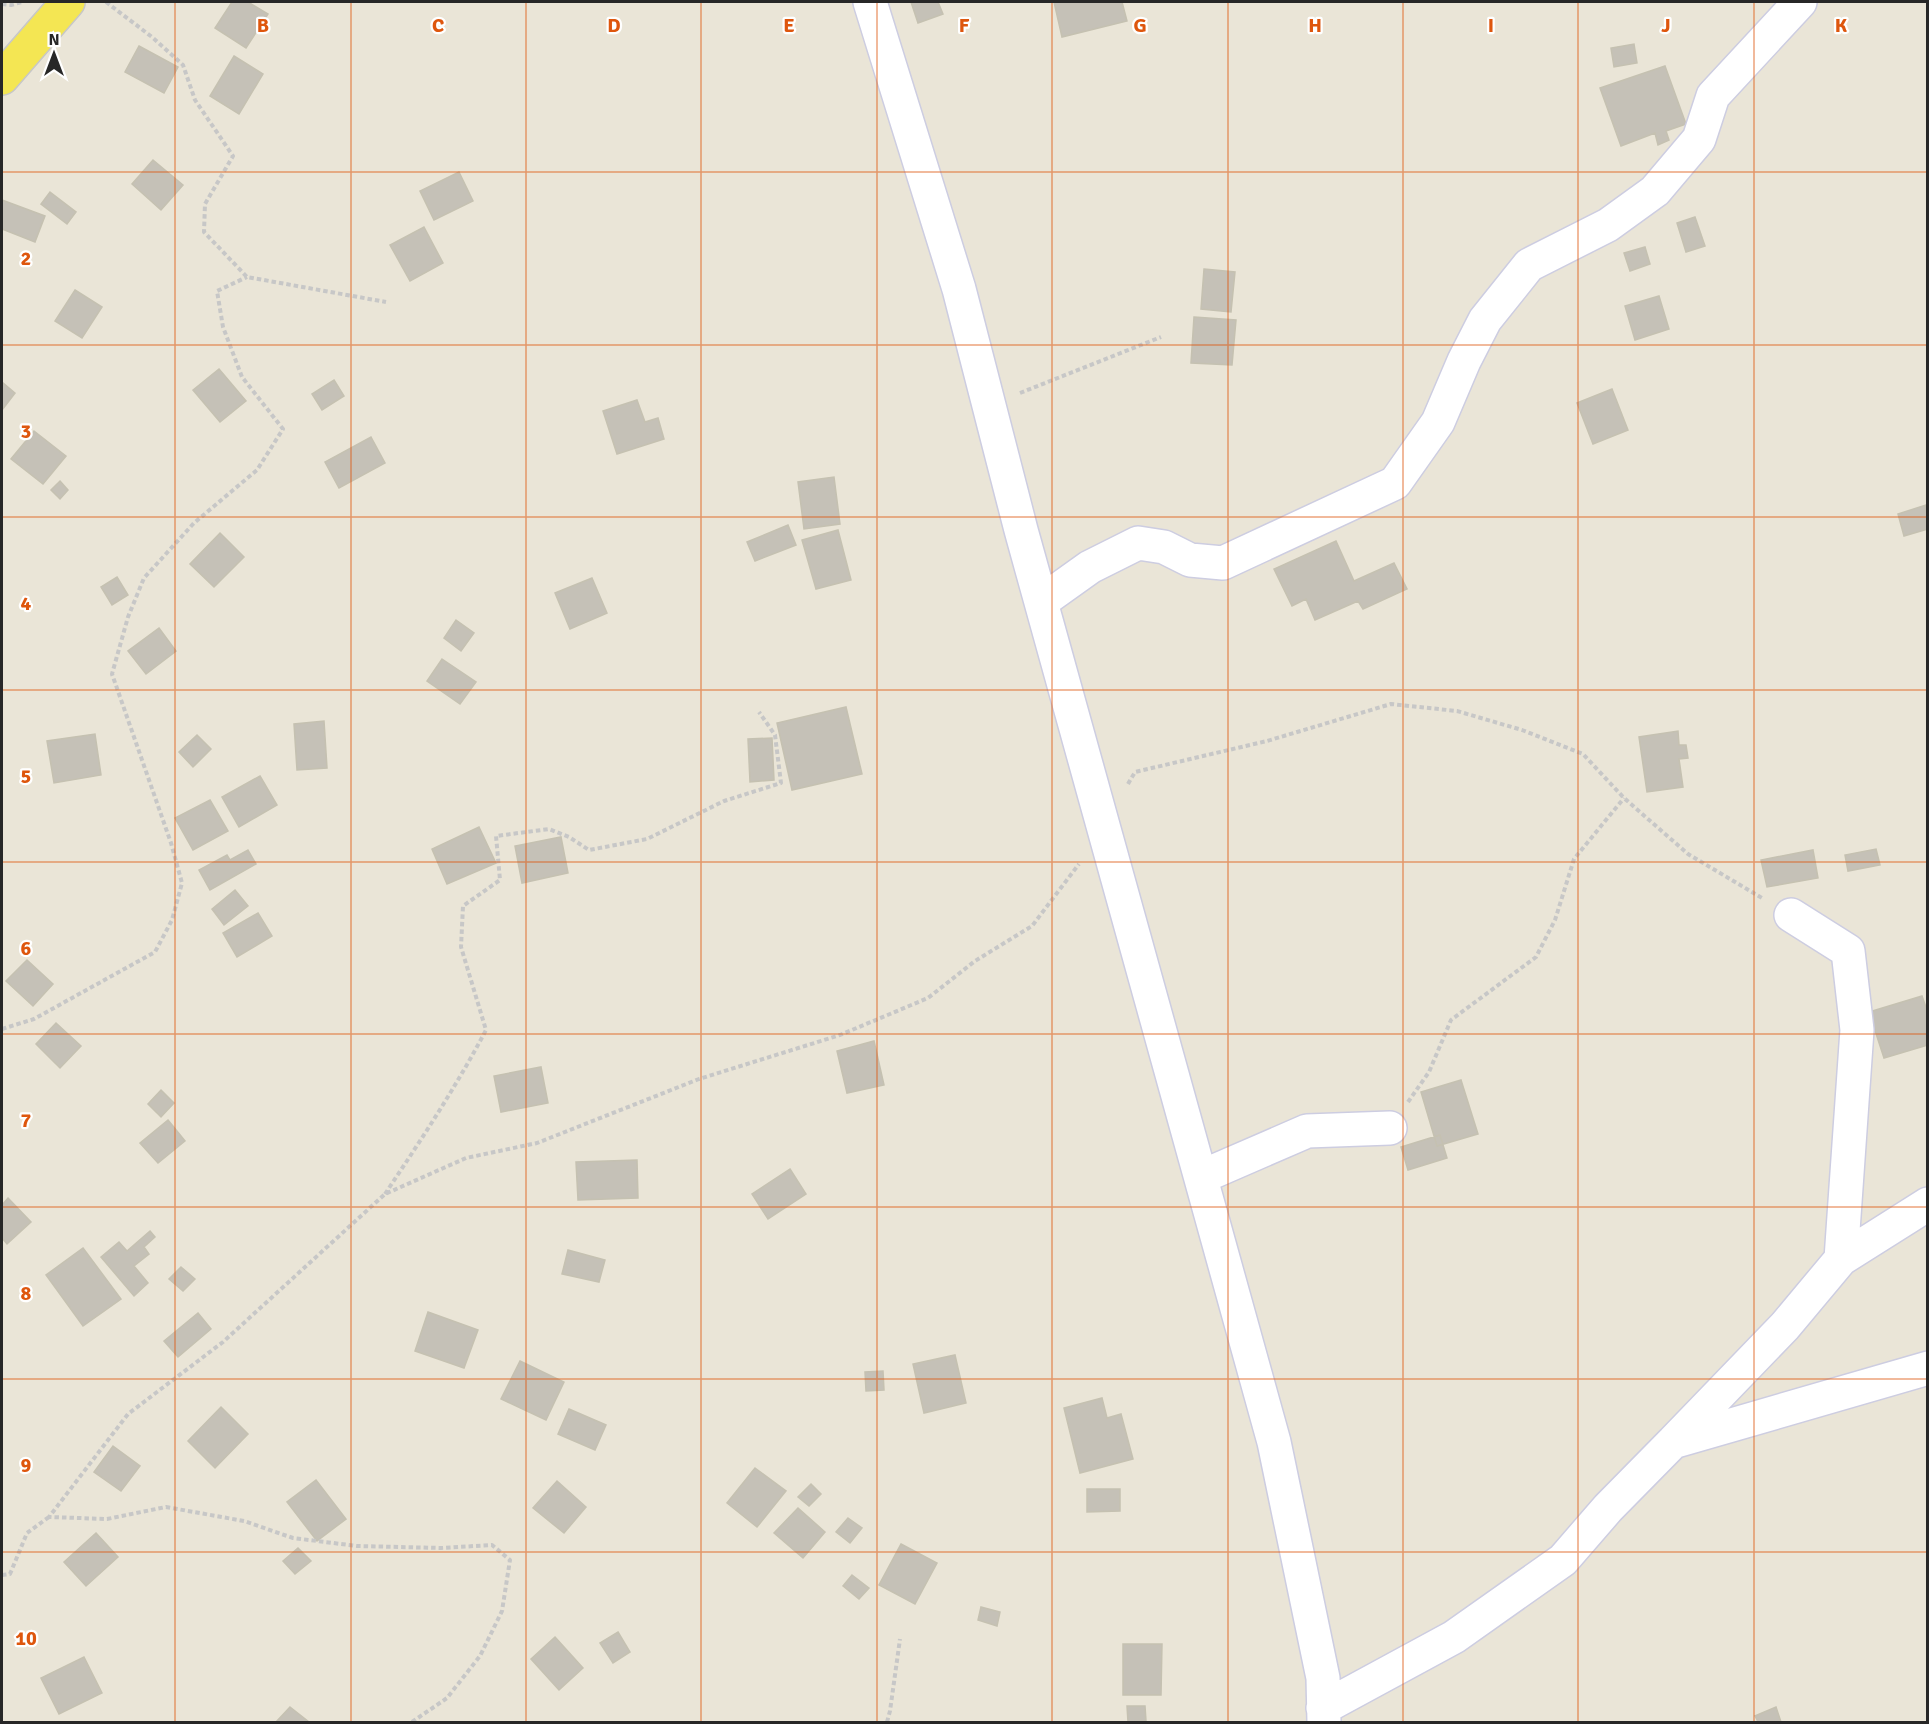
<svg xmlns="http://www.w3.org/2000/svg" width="1929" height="1724" viewBox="0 0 1929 1724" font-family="Signika,sans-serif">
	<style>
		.building { fill: #c5c1b7; stroke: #c5c1b1; stroke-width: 1.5 }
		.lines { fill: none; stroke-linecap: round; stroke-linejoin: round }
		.minor-casing { stroke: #cdcde1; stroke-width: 36 }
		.primary-casing { stroke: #c7c7c7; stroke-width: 36 }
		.path { stroke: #c7c7c7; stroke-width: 4; stroke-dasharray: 4.5 3; stroke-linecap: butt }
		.minor { stroke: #fff; stroke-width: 33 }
		.primary { stroke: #f4e653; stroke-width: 33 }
		.grid { fill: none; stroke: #de560d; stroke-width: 1.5; stroke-opacity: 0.55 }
		.grid-label { font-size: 20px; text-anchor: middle; font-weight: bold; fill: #de560d; stroke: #fff; stroke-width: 4.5; stroke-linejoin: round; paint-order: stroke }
	</style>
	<rect width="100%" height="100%" fill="#eae5d7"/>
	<!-- building -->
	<path class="building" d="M232 2H248L268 14 246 48 215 28Z
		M911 2H938L943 14 918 23Z
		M1054 2H1122L1127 21 1062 37Z
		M1634 44 1637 63 1614 67 1611 48Z
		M139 46 178 67 164 93 125 72Z
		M234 56 263 74 239 114 210 96Z
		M1665 66 1686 124 1666 131 1669 140 1658 145 1655 133 1621 146 1600 88Z
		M153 160 183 185 161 210 132 184Z
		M459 172 473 201 434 220 420 191Z
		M50 192 76 212 67 224 41 204Z
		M2 200 45 216 35 242 2 229Z
		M1695 217 1705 246 1686 252 1677 223Z
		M424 227 443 263 410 281 390 245Z
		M1645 247 1650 264 1630 271 1624 253Z
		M1204 269 1235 272 1231 312 1201 309Z
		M75 290 102 307 82 338 55 321Z
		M1659 296 1669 329 1635 340 1625 306Z
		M1194 317 1236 320 1232 365 1191 363Z
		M219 369 246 401 220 422 193 390Z
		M334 380 344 396 322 410 312 394Z
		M2 382 15 393 2 410Z
		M1612 389 1628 430 1593 444 1577 403Z
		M637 400 645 422 658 418 664 439 617 454 603 411Z
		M34 431 66 456 43 484 11 459Z
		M371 437 385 463 339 488 325 462Z
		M834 477 840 524 804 529 798 482Z
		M60 481 68 490 60 499 51 490Z
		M1926 505 1928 529 1904 536 1898 514Z
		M788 525 796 545 755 561 747 542Z
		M838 530 851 580 816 589 802 540Z
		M220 533 244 557 214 587 190 564Z
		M1336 541 1354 581 1394 563 1407 589 1363 609 1358 601 1315 620 1306 599 1292 606 1274 569Z
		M117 577 128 595 112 605 101 587Z
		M592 578 607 613 570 629 555 593Z
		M456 620 474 633 461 651 444 638Z
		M159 628 176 651 146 674 128 651Z
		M442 659 476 682 460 704 427 681Z
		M846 707 862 774 792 790 777 723Z
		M324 721 327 768 297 770 294 724Z
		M1678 731 1679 745H1686L1688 758 1679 759 1683 787 1647 792 1639 737Z
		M95 734 101 775 54 783 47 741Z
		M197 735 211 749 193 767 179 752Z
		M772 738 774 780 750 782 748 739Z
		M260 776 277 805 239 827 222 797Z
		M210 800 228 831 193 850 175 818Z
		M479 827 496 863 447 884 432 849Z
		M561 837 568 873 522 883 515 846Z
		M1876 849 1880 865 1848 871 1845 855Z
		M248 850 256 864 210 890 199 870 227 855 230 860Z
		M1813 850 1818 878 1767 887 1761 860Z
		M235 890 248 906 224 925 212 909Z
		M258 913 272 936 237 957 223 933Z
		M27 960 53 984 33 1006 6 981Z
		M1922 996 1928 1013V1045L1884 1058 1869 1012Z
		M56 1023 81 1046 60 1068 36 1044Z
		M874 1041 884 1085 847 1093 837 1051Z
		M541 1067 548 1103 501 1112 494 1076Z
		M1461 1080 1478 1134 1437 1146 1421 1092Z
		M161 1090 174 1103 161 1117 148 1104Z
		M168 1120 185 1141 158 1163 140 1143Z
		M1440 1135 1447 1158 1408 1170 1401 1147Z
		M637 1160 638 1198 578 1200 576 1162Z
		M790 1169 806 1194 768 1219 752 1194Z
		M8 1198 31 1222 7 1244 2 1238V1205Z
		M150 1231 155 1237 144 1247 149 1254 134 1266 148 1283 134 1296 101 1257 119 1242 127 1251Z
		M83 1248 121 1299 83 1326 46 1275Z
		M568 1250 605 1260 599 1282 562 1274Z
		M181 1267 195 1279 183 1291 169 1279Z
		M428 1312 478 1330 464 1368 415 1351Z
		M198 1313 211 1329 178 1357 164 1341Z
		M955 1355 966 1403 924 1413 913 1364Z
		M520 1361 564 1382 546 1420 501 1399Z
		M883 1371 884 1390 866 1391 865 1372Z
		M1102 1398 1107 1418 1121 1414 1133 1459 1080 1473 1064 1408Z
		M221 1407 248 1434 215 1468 188 1441Z
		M569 1409 606 1425 595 1450 558 1434Z
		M113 1446 140 1466 121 1491 94 1472Z
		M755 1468 786 1491 757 1527 727 1503Z
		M316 1480 346 1519 317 1541 287 1502Z
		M557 1481 586 1507 564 1533 533 1508Z
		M811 1484 821 1494 809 1506 798 1497Z
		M1087 1489H1120V1511L1087 1512Z
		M798 1508 825 1532 803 1558 774 1533Z
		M848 1518 862 1528 850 1543 836 1532Z
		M96 1533 118 1557 86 1586 64 1562Z
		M901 1544 937 1563 915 1604 879 1585Z
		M298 1548 311 1561 295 1574 283 1561Z
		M852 1575 869 1588 859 1599 843 1586Z
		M981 1607 1000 1612 997 1626 978 1620Z
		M618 1632 630 1652 613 1663 600 1643Z
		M555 1637 583 1668 559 1690 531 1659Z
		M1123 1644H1162L1161 1695H1123Z
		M84 1657 102 1693 59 1714 41 1678Z
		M1127 1706H1145L1146 1721 1128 1722Z
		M290 1707 309 1722H276Z
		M1776 1707 1781 1722H1758L1755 1716Z"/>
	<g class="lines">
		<defs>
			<path id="minor" d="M870 2 959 289 1021 530 1274 1442 1323 1678 1324 1722
				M1041 602 1090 567 1138 543 1164 547 1190 560 1223 563 1395 483 1438 422 1464 361 1485 320 1529 265 1608 225 1655 191 1699 139 1713 96 1800 2
				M1791 915 1848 951 1857 1030 1841 1259
				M1201 1177 1307 1131 1390 1128
				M1674 1441 1785 1326 1841 1259 1928 1204
				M1323 1708 1454 1637 1563 1560 1608 1508 1673 1442 1928 1368"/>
			<path id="primary" d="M2 78 68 2"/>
		</defs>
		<!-- minor casing -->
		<use href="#minor" class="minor-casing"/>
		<!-- primary casing -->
		<use href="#primary" class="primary-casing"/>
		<!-- path -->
		<path class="path" d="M106 2 152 37 183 65 195 100 233 156 205 204 204 232 247 277 386 302
			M2 4 11 5 22 2
			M1020 393 1161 337
			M1128 784 1135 772 1267 741 1391 704 1457 711 1522 730 1583 754 1624 798 1688 854 1762 898
			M2 1029 34 1019 155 952 172 920 182 883 171 843 112 674 128 617 144 578 194 523 257 470 283 429 242 377 223 327 217 291 247 277
			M1408 1102 1429 1072 1451 1020 1536 957 1555 920 1574 859 1624 798
			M385 1194C421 1140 456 1087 486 1030L461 947 463 906 500 880 496 836 549 829 569 837 589 850 647 839 724 801 781 783 775 735 759 712
			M2 1575 10 1574 27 1533 49 1517
			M412 1722 447 1698 480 1656 502 1611 510 1560 492 1545 441 1548 357 1546 293 1538 244 1521 166 1507 107 1519 49 1517 128 1414 223 1342 385 1194 466 1158 537 1143 699 1079 840 1035 928 998 975 961 1032 926 1079 864
			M887 1722 890 1711 900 1639"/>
		<!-- minor -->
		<use href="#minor" class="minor"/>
		<!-- primary -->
		<use href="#primary" class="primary"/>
	</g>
	<!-- grid -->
	<path class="grid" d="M175 2V1722M351 2V1722M526 2V1722M701 2V1722M877 2V1722M1052 2V1722M1228 2V1722M1403 2V1722M1578 2V1722M1754 2V1722M2 172H1928M2 345H1928M2 517H1928M2 690H1928M2 862H1928M2 1034H1928M2 1207H1928M2 1379H1928M2 1552H1928"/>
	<g class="grid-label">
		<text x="263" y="32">B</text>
		<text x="438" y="32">C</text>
		<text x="614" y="32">D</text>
		<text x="789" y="32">E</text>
		<text x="964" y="32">F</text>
		<text x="1140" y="32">G</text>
		<text x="1315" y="32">H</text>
		<text x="1491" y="32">I</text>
		<text x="1666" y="32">J</text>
		<text x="1841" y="32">K</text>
		<text x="26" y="265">2</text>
		<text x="26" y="438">3</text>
		<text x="26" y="610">4</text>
		<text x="26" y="783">5</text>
		<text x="26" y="955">6</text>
		<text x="26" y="1127">7</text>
		<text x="26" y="1300">8</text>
		<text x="26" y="1472">9</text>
		<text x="26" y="1645">10</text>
	</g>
	<!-- border -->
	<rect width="1929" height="1724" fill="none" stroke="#272727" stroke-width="6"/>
	<!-- north arrow -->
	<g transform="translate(54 54)" stroke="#ffffff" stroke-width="4.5" paint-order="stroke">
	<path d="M0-4.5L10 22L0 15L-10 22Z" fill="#272727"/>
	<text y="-9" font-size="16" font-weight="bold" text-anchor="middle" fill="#272727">N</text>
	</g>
</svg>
